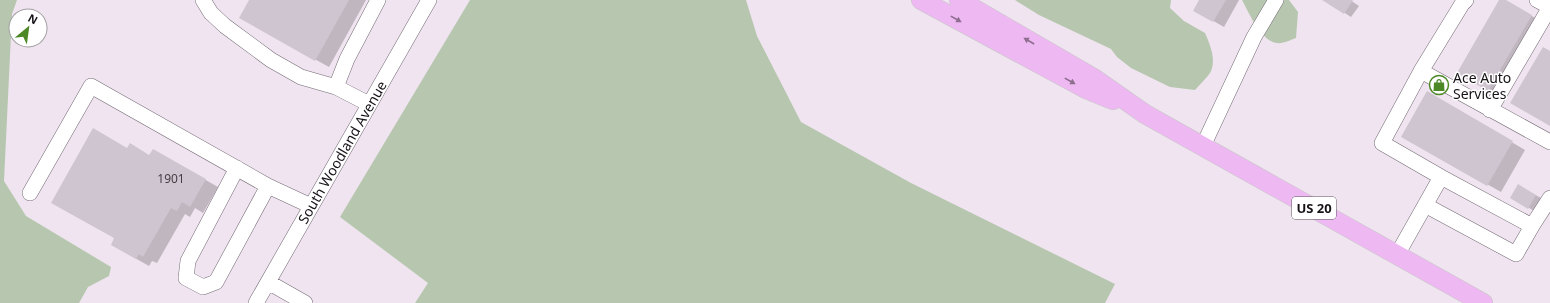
<svg xmlns="http://www.w3.org/2000/svg" width="1550" height="303" viewBox="0 0 1550 303" font-family="'Noto Sans',sans-serif">
	<style>
		.green { fill: #b7c7af }
		.shadow { fill: #0003 }
		.building { fill: #cfc5d0 }
		.lines { fill: none; stroke-linecap: round; stroke-linejoin: round }
		.minor-casing { stroke: #746b75; stroke-width: 16 }
		.major-casing { stroke: #c7c6c7; stroke-width: 20 }
		.minor { stroke: #fff; stroke-width: 15 }
		.major { stroke: #eeb9f2; stroke-width: 19 }
		.oneway { fill: #8d6e8f }
		.labels { text-anchor: middle; dominant-baseline: central; stroke-width: 3; stroke-linejoin: round; paint-order: stroke }
		.number-label { font-size: 12px; fill: #443f44 }
		.shield { fill: #fff; stroke: #5c595c; stroke-width: 1 }
		.shield-label { font-size: 13px; font-weight: bold; fill: #161216 }
		.poi-label { font-size: 14px; fill: #161216; stroke: #fff; text-anchor: start }
		.street-label { font-size: 14px; fill: #161216; stroke: #fff }
	</style>
	<rect width="100%" height="100%" fill="#efe4ef"/>
	<!-- green -->
	<path class="green" d="M0 0H17L12 14 4 181 26 216 111 267 109 276 88 287 79 303H0Z
		M470 0H746L757 36 801 122 911 183 1115 284 1105 303H415L428 283 340 217Z
		M1015 0H1171L1170 8 1184 21 1205 33C1210 44 1217 61 1210 73 1206 79 1200 84 1195 90L1170 87 1131 68 1117 57 1111 49 1039 15Z
		M1242 0H1289L1298 12 1296 38C1290 40 1283 44 1277 43 1261 41 1249 13 1242 0Z"/>
	<!-- shadow -->
	<path class="shadow" d="M250 0H366L329 67 253 25Z
		M1200 0H1239L1224 27 1194 10Z
		M1325 0H1350L1359 6 1351 17Z
		M1500 0H1504L1544 23 1501 97 1458 72Z
		M1427 92 1525 150 1501 192 1402 136Z
		M128 149 150 156 153 150 218 187 203 213 195 208 190 217 185 214 157 263 152 261 149 266 112 245 116 238Z
		M1518 186 1543 199 1536 212 1512 198Z"/>
	<!-- building -->
	<path class="building" d="M249 0H349L315 61 239 18Z
		M1199 0H1226L1213 22 1193 11Z
		M1322 0H1353L1344 14Z
		M1499 0H1506L1532 15 1488 91 1457 73Z
		M1543 47 1550 51V126L1510 103Z
		M1427 91 1513 141 1487 186 1401 137Z
		M93 128 127 148 130 143 149 155 153 149 206 179 190 207 182 202 177 211 171 208 143 257 139 254 136 259 111 245 114 238 51 203Z
		M1518 184 1536 195 1528 209 1510 198Z"/>
	<g class="lines">
		<defs>
			<path id="minor" d="M203 0 211 13 225 26 271 60 301 77 336 87 369 104
				M1421 71 1462 4 1466 0
				M336 87 347 59 378 0
				M1490 110 1550 7 1537 0
				M1550 142 1421 71 1382 143 1441 177 1532 226 1550 198
				M1203 146 1254 37 1276 0
				M237 168 188 261 186 278 203 287 216 282 268 186
				M30 193 91 86 268 186 311 206
				M1425 205 1516 254 1532 226
				M1397 255 1441 177
				M268 282 305 303
				M256 303 429 0"/>
			<path id="major" d="M921 0 1086 89 1113 100
				M959 0 1095 79 1145 114 1483 303"/>
		</defs>
		<!-- minor casing -->
		<use href="#minor" class="minor-casing"/>
		<!-- major casing -->
		<use href="#major" class="major-casing"/>
		<!-- minor -->
		<use href="#minor" class="minor"/>
		<!-- major -->
		<use href="#major" class="major"/>
	</g>
	<!-- one-way arrows -->
	<defs><path id="oneway-solid" d="M-6-.8H1V-3.2L6.5 0L1 3.2V.8H-6Z"/></defs>
	<g class="oneway">
		<use href="#oneway-solid" transform="translate(956 19) rotate(29)"/>
		<use href="#oneway-solid" transform="translate(1029 41) rotate(-150)"/>
		<use href="#oneway-solid" transform="translate(1070 81) rotate(29)"/>
	</g>
	<!-- icons -->
	<defs>
		<symbol id="shop-ring" viewBox="-11 -11 22 22"><circle r="9.5" fill="#fff" stroke="#4c8826" stroke-width="1.5"/><path d="M-5-2.5h2.3a2.7 3.5 0 0 1 5.4 0H5L5.5 6h-11ZM-1.5-2.5h3a1.5 2.3 0 0 0-3 0Z" fill="#4c8826"/></symbol>
	</defs>
	<g fill-rule="evenodd">
		<use href="#shop-ring" x="1428" y="74" width="22" height="22"/>
	</g>
	<g class="labels">
		<!-- number labels -->
		<g class="number-label">
			<text x="171" y="178">1901</text>
		</g>
		<!-- shield labels -->
		<rect class="shield" x="1292" y="197" width="44" height="22" rx="3"/>
		<g class="shield-label">
			<text x="1314" y="208">US 20</text>
		</g>
		<!-- poi labels -->
		<g class="poi-label">
			<text x="1453" y="77">Ace Auto<tspan x="1453" dy="16">Services</tspan></text>
		</g>
		<!-- street labels -->
		<g class="street-label">
			<text transform="translate(342 152) rotate(-60)">South Woodland Avenue</text>
		</g>
	</g>
	<!-- north arrow -->
	<g transform="translate(28 28) rotate(29)"><circle r="19" fill="#ffffff" stroke="#a2a0a2"/>
	<path d="M0-3L7 15L0 10L-7 15Z" fill="#4c8826"/>
	<text y="-6" font-size="11" font-weight="bold" text-anchor="middle" fill="#161216">N</text>
	</g>
</svg>
